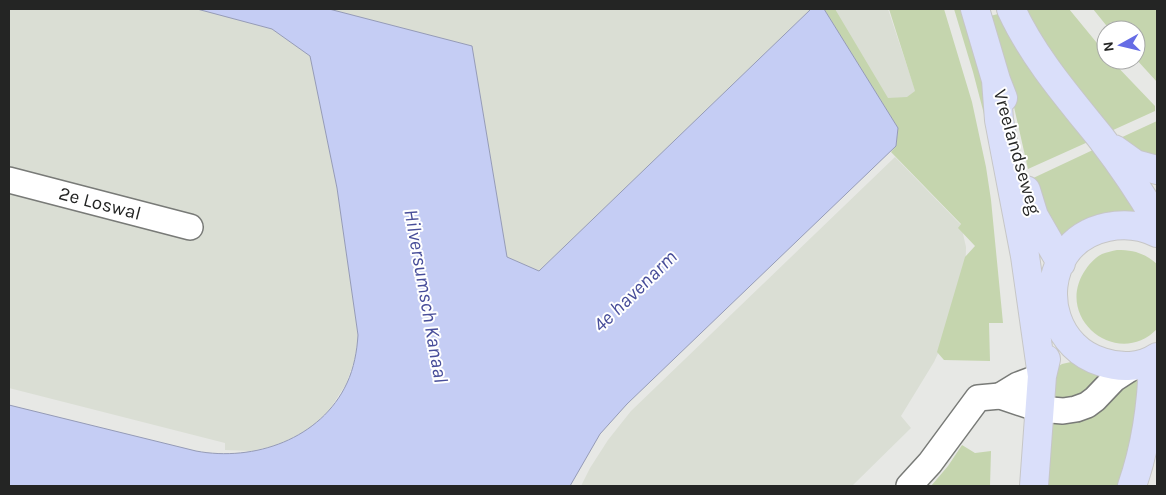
<svg xmlns="http://www.w3.org/2000/svg" width="1166" height="495" viewBox="0 0 1166 495" font-family="Karla,sans-serif">
	<style>
		.built { fill: #daded4 }
		.green { fill: #c5d5ae }
		.water { fill: #c5cdf4; stroke: #959bb6 }
		.lines { fill: none; stroke-linecap: round; stroke-linejoin: round }
		.minor-casing { stroke: #787a77; stroke-width: 28 }
		.primary-casing { stroke: #c6c6c6; stroke-width: 30 }
		.minor { stroke: #fff; stroke-width: 25 }
		.primary { stroke: #dadffa; stroke-width: 28 }
		.labels { text-anchor: middle; dominant-baseline: central; stroke-width: 4; stroke-linejoin: round; paint-order: stroke }
		.street-label { font-size: 19px; fill: #242524; stroke: #fff }
		.water-label { font-size: 20px; font-style: italic; fill: #474d99; stroke: #fff }
	</style>
	<rect width="100%" height="100%" fill="#e7e8e5"/>
	<!-- built -->
	<path class="built" d="M9 9H197L272 29 310 56 337 188 358 335 355 359 346 384 330 409 315 424 302 433 278 445 252 451 225 450V443L9 388Z
		M329 9H811L539 271 507 257 472 46Z
		M831 9H888L924 117 908 132Z
		M895 157 961 225 966 247 965 286 950 328 934 362 901 416 911 428 852 486H581L590 468 608 440 631 411Z"/>
	<!-- green -->
	<path class="green" d="M824 9H835L888 98 907 97 915 91 889 9H944L972 102 986 167 991 200 1003 323H989L990 361 944 360 937 352 965 257 975 246 958 228 961 224 891 152 896 146 898 128Z
		M954 9H963L984 79 990 137 973 72Z
		M1023 9H1069L1106 54V60H1111L1155 106V111L1111 131 1067 76Z
		M1093 9H1157V82L1136 59V30H1110Z
		M998 14 1046 87 1088 142 1028 169 1014 107 990 16Z
		M1157 121V161L1118 139Z
		M1095 149 1138 214 1062 243 1029 180Z
		M1117 250C1134 250 1144 253 1157 264V329C1117 370 1052 317 1086 269 1090 263 1096 257 1102 254 1107 252 1112 251 1117 250Z
		M1071 362 1078 364 1097 374 1098 378C1083 397 1073 397 1050 401L1054 369 1062 364Z
		M1137 377 1144 379 1121 486H1046L1049 421 1074 423 1086 420Z
		M962 445 975 453 991 451 990 486H931L948 466Z"/>
	<!-- water -->
	<path class="water" d="M197 9H329L472 46 507 257 539 271 811 9H824L898 128 896 146 627 404 600 434 570 486H9V405L196 451C254 462 321 439 347 383 354 368 357 351 358 335L337 188 310 56 272 29Z"/>
	<g class="lines">
		<defs>
			<g id="minor">
				<path id="s1" d="M9 180 190 227"/>
				<path d="M1000 396 1018 385 1042 376"/>
				<path d="M909 486 930 463 978 398 1000 396 1039 409 1063 411 1076 409 1087 405 1095 399 1114 379 1134 366"/>
			</g>
			<path id="primary" d="M975 9 996 80 1003 98
				M1011 9C1033 57 1068 97 1101 138 1121 164 1140 192 1157 221
				M996 80 999 120 1025 256 1042 376
				M1114 149 1135 164 1157 170
				M1026 190 1034 216 1061 263
				M1157 233C1127 218 1085 225 1065 254 1039 293 1057 349 1102 362 1120 368 1141 368 1157 357
				M1034 486 1042 376 1046 359
				M1132 486C1146 446 1152 402 1153 360"/>
		</defs>
		<!-- minor casing -->
		<use href="#minor" class="minor-casing"/>
		<!-- primary casing -->
		<use href="#primary" class="primary-casing"/>
		<!-- minor -->
		<use href="#minor" class="minor"/>
		<!-- primary -->
		<use href="#primary" class="primary"/>
	</g>
	<g class="labels">
		<!-- street labels -->
		<g class="street-label">
			<text transform="translate(1017 152) rotate(74)">Vreelandseweg</text>
			<text stroke="none"><textPath href="#s1" startOffset="94">2e Loswal</textPath></text>
		</g>
		<!-- water labels -->
		<g class="water-label">
			<text transform="translate(635 291) rotate(-44)">4e havenarm</text>
			<text transform="translate(426 296) rotate(80)">Hilversumsch Kanaal</text>
		</g>
	</g>
	<!-- border -->
	<rect width="1166" height="495" fill="none" stroke="#242524" stroke-width="20"/>
	<!-- north arrow -->
	<g transform="translate(1121 45) rotate(262)"><circle r="24" fill="#ffffff" stroke="#a7a8a7"/>
	<path d="M0-4L9 19L0 12L-9 19Z" fill="#656ce5"/>
	<text y="-8" font-size="14" font-weight="bold" text-anchor="middle" fill="#242524">N</text>
	</g>
</svg>
